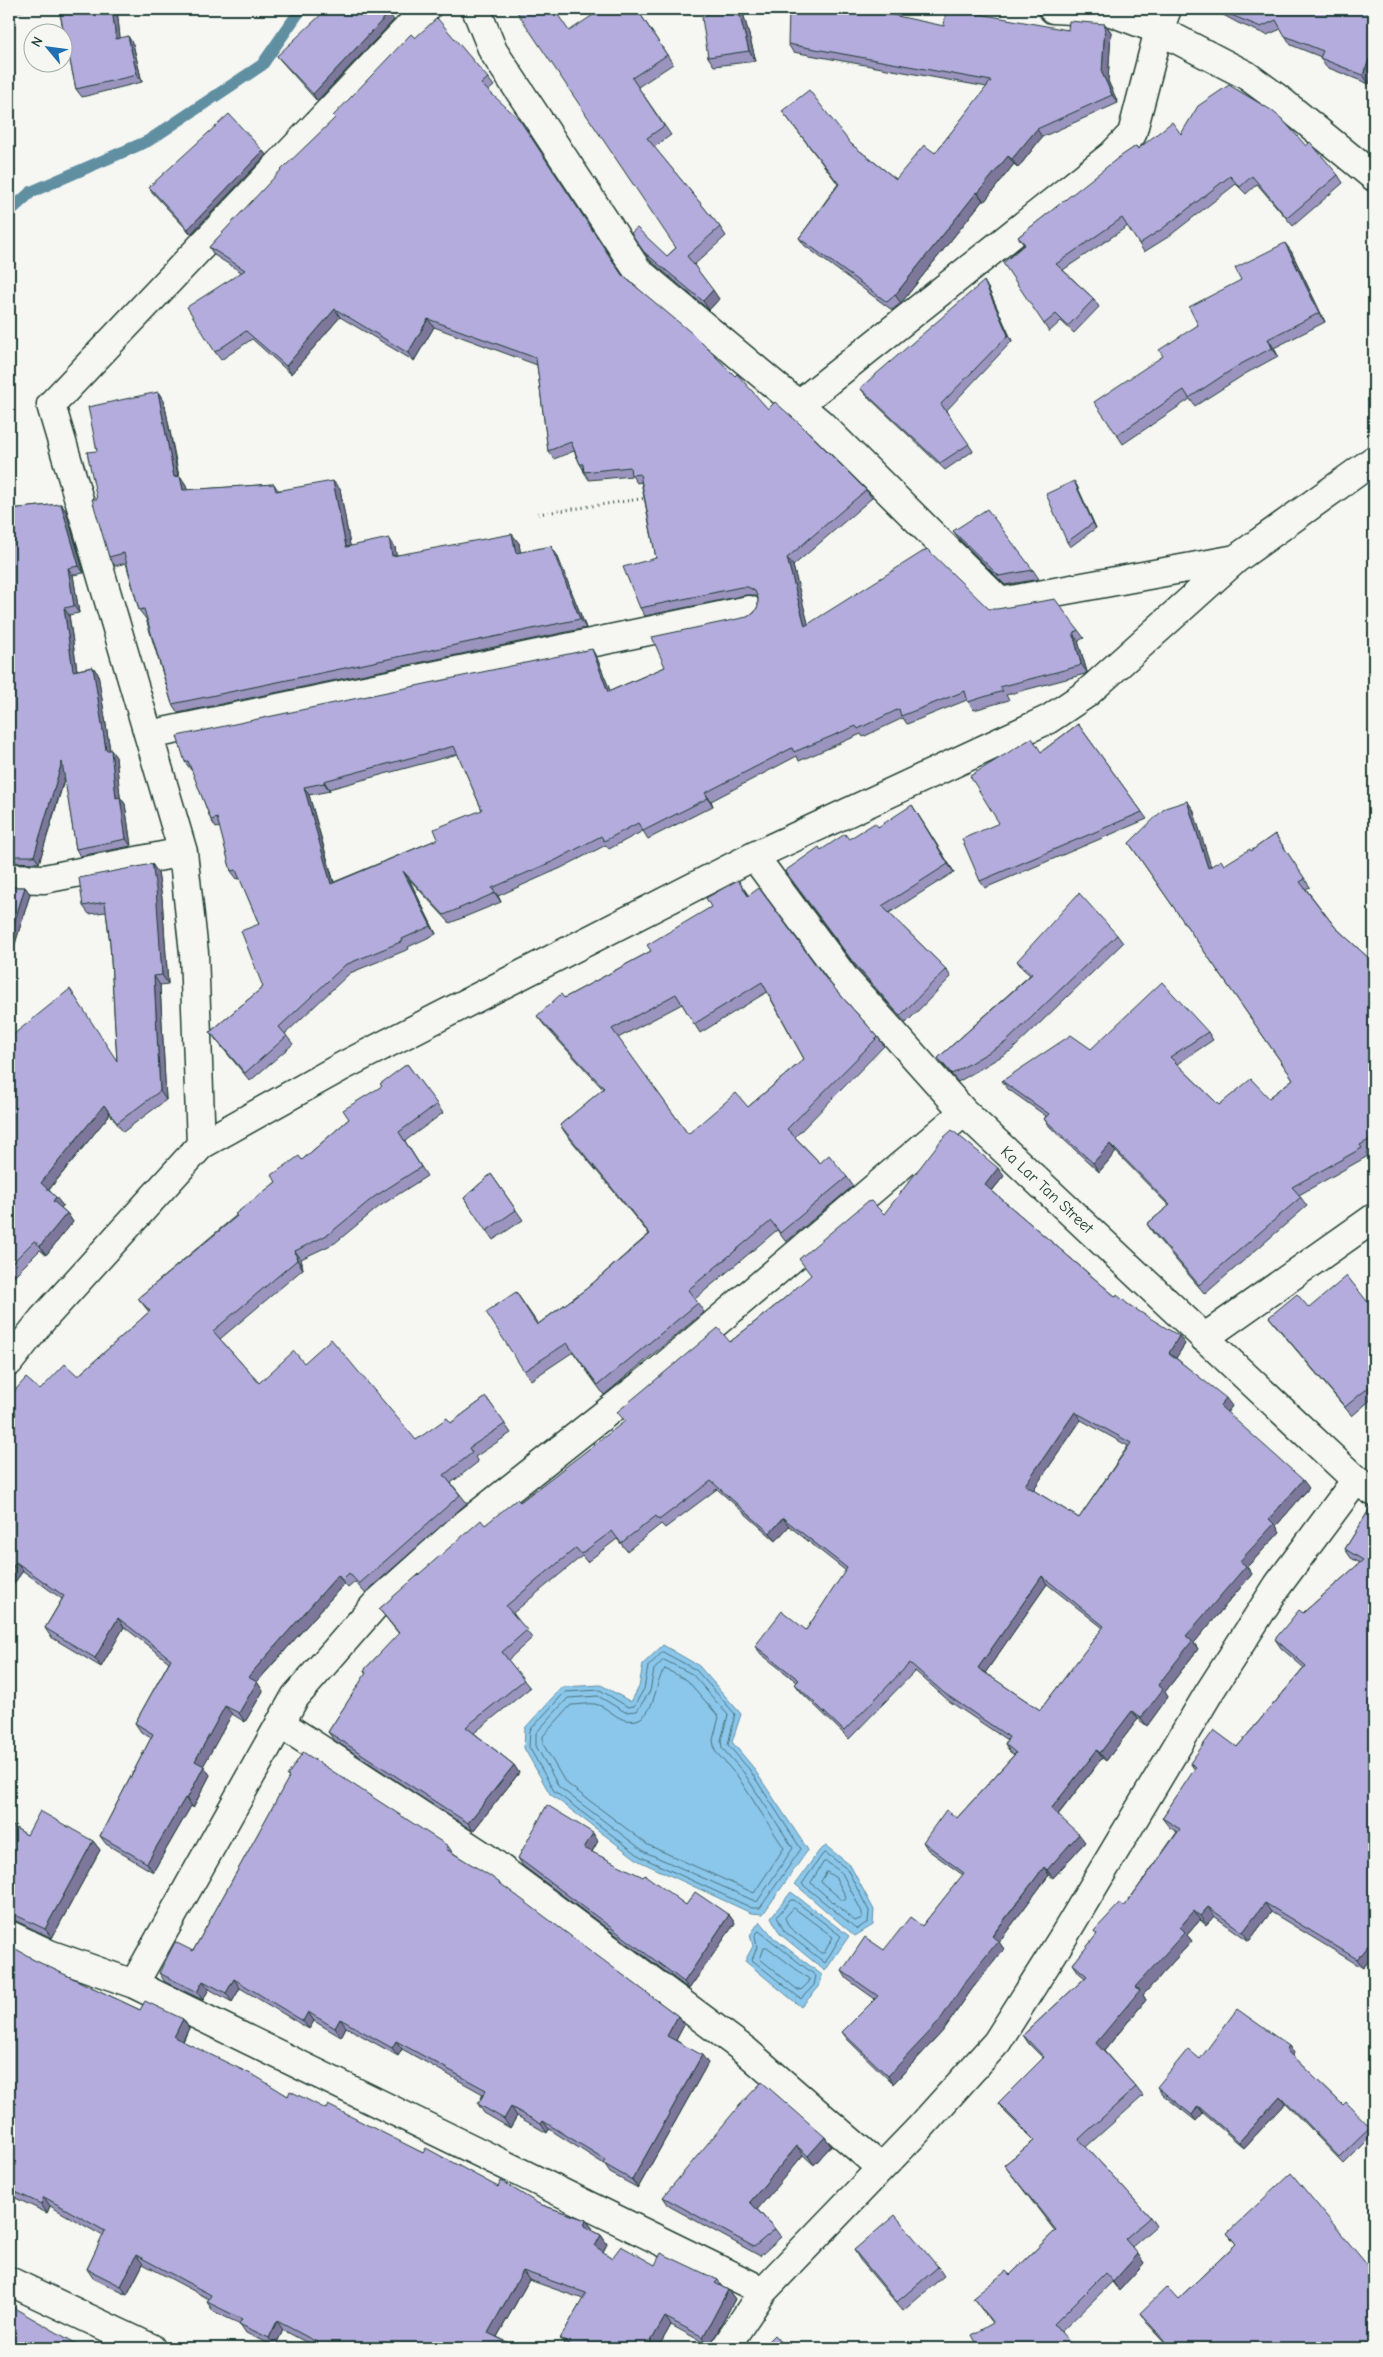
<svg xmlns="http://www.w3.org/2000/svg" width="1383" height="2357" viewBox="0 0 1383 2357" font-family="'Comic Neue',sans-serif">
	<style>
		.water { fill: #8bc6eb; stroke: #608fa2 }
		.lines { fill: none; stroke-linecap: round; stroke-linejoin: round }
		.shore { stroke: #4a747d; stroke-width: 1 }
		.stream { stroke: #608fa2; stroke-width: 12 }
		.minor-casing { stroke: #1f3d34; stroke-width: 31 }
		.path { stroke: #1f3d34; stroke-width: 3; stroke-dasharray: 1 4; stroke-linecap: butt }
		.minor { stroke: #f6f6f2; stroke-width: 28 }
		.wall { fill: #9a94be; stroke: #1f3d34; fill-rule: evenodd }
		.shaded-wall { fill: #7d789b; stroke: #1f3d34 }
		.building { fill: #b3acdd; stroke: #1f3d34; fill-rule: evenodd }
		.labels { text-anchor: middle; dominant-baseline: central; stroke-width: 4.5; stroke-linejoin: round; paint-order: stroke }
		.street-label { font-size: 16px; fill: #1f3d34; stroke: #f6f6f2 }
	</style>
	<rect width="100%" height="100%" fill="#f6f6f2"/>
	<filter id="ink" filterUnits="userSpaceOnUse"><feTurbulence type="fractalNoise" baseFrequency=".02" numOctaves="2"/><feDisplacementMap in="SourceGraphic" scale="10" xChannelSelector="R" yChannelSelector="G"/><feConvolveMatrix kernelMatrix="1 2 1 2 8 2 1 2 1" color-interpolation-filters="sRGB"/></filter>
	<g filter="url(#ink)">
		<!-- water -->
		<path class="water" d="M663 1645 699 1666 741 1714 732 1742 752 1766 808 1850 763 1914 751 1913 639 1861 550 1794 524 1748 525 1728 562 1687 601 1685 631 1702 639 1687 643 1664Z
			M826 1846 850 1865 874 1910 873 1925 855 1936 795 1884 819 1851Z
			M791 1892 849 1936 825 1971 780 1934 771 1917Z
			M760 1921 774 1938 822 1975 819 1987 801 2007 745 1961 753 1946 750 1935Z"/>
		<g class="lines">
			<!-- shore -->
			<path class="shore" d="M663 1652 696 1670 735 1714 728 1745 749 1769 801 1849 760 1908H752L641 1857 554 1791 529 1747 530 1730 565 1692 600 1690 628 1707 634 1706 644 1689 648 1667Z
				M664 1660 692 1674 728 1715 721 1740 722 1748 744 1773 793 1848 757 1902 645 1852 559 1787 536 1746V1733L568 1698 598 1696 625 1712 637 1711 650 1691 654 1670Z
				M665 1669 687 1680 719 1717 713 1740 715 1751 738 1777 784 1848 754 1893 648 1845 565 1782 543 1744V1736L571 1705C579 1705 588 1703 595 1704 606 1706 615 1718 626 1720 657 1726 653 1681 665 1669Z
				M826 1853 847 1869 869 1911 868 1922 857 1929 802 1884 822 1855Z
				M824 1862H827L842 1873 862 1912V1918L855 1921 811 1883Z
				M827 1872 836 1878 846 1897 845 1900H842L821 1882Z
				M791 1900H794L841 1936 825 1963 784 1931 777 1917Z
				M794 1908 833 1937 824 1953H821L789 1927 785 1918Z
				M759 1931 816 1976 814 1985 801 1999 752 1960 757 1947 755 1936Z
				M767 1947 809 1979V1982L801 1990H798L760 1959 764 1948Z"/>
			<!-- stream -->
			<path class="stream" d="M9 212 31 192 148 141 262 65 301 9"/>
			<defs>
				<path id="minor" d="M476 9 493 51 638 271 820 423 1000 602 1236 559
					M1053 9 1111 12 1159 30 1246 75 1280 100 1374 177
					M798 405 1112 155 1132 134 1159 30 1167 9
					M149 735 749 610
					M754 856 846 980 964 1112 1356 1480 1374 1492
					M9 878 44 879 183 852
					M201 1145 194 953 183 852 51 405 426 9
					M1204 1338 1374 1218
					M9 1362 42 1320 201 1145 343 1066 754 856 1049 719 1086 694 1236 559 1374 460
					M280 1723 485 1857 746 2051 881 2168
					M9 1935 49 1954 134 1984 763 2291 918 2130 997 2042 1062 1939 1210 1691 1278 1585 1356 1480
					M134 1984 295 1697 377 1603 462 1527 653 1376 964 1112
					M9 2281 151 2348
					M725 2348 763 2291"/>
			</defs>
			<!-- minor casing -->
			<use href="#minor" class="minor-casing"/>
			<!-- path -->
			<path class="path" d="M538 514 647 498"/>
			<!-- minor -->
			<use href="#minor" class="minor"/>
		</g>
		<!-- wall -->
		<path class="wall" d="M11 9H38L13 12Z
			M59 9H117L120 38 133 44 142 82 82 97 76 89Z
			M637 9 673 64 638 87 671 135 654 147 720 227 726 236 694 265 719 299 709 310 650 260 644 252 667 256 676 248 570 31Z
			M716 9H742L756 61 714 66 708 57Z
			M1214 9H1374L1369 84 1326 67 1320 58 1321 57 1291 45 1281 29 1267 35 1238 23 1216 11Z
			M394 20 317 101 282 62 277 56Z
			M1105 24 1111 32 1108 81 1118 103 1042 137 1018 168 1014 164 984 202 983 200 901 303 892 310 805 246 799 238 838 184 782 111 851 144 896 179 935 153 987 87 793 52 788 44 944 26 1068 30Z
			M415 38 488 78 494 86 488 91 623 275 735 376 768 409 866 490 872 498 793 566 808 624 989 609 1078 630 1084 638 1078 641 1087 672 1085 674 1006 695 1009 700 974 710 967 700 907 724 903 718 863 737 861 734 799 761 797 756 711 801 713 806 648 839 643 831 609 849 606 845 561 868 498 896 501 902 450 923 409 879 436 934 408 947 409 949 350 973 285 1034 293 1044 250 1081 216 1040 210 1032 263 987 259 924 240 878 237 879 231 871 220 827 216 828 211 820 192 770H191L185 762 597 658 610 691 665 667 754 613 758 606V598L753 595H746L645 616 640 608 656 558 641 482 637 483 632 476 589 480 584 472 583 469 580 464 574 451 554 459 548 451 537 365 434 327 414 361 340 317 291 374 252 339 221 360 215 352 241 272 214 255 209 247 335 118ZM458 754 482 810 438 839 334 882 309 795 330 791 329 789Z
			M1181 134 1306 146 1338 175 1343 183 1293 226 1257 184 1246 194 1236 184 1168 237 1144 252 1128 226 1063 270 1094 299 1099 307 1074 333 1061 321 1049 332 1044 324 1024 245 1018 237 1136 146 1138 149Z
			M263 151 266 155 191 234 152 192 149 187Z
			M1291 251 1325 322 1274 348 1278 356 1245 374 1195 406 1190 399 1123 444 1117 435 1163 356 1198 325 1241 280Z
			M988 288 1012 341 946 411 973 451 945 470 865 394 860 388Z
			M158 392 164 401 179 476H180L186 485 187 490 274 484 278 490 340 489 350 546 395 547 396 555 519 543 520 552 557 555 586 628 178 713 172 704 146 619 139 610 126 563 115 566 109 557 97 499V451Z
			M1074 481 1077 486 1096 528 1070 547 1067 542Z
			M61 504 66 511 84 573 73 575 79 613 69 615 77 670 93 667 98 674 110 750 116 757 120 797 125 804 131 846 80 856 76 849 65 778 39 863 9 862V509Z
			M953 531 1033 570 1039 579 1005 585 960 540Z
			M1078 724 1147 819 985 888 980 881 999 823 1041 752Z
			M1187 801 1193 809 1210 866 1225 865 1251 851 1275 834 1310 887 1306 889 1335 927 1374 963V1148L1366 1153 1368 1156 1299 1195 1307 1206 1205 1294 1153 1233 1147 1224 1169 1206 1116 1152 1099 1172 1050 1127 1044 1119 1046 1116 1008 1089 1002 1081 1091 1049 1208 1032 1213 1040 1177 1064 1219 1105 1269 1098 1293 1079 1129 843Z
			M917 813 954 872 889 913 946 969 951 977 906 1023 858 970 785 871 821 850 849 839 878 827Z
			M152 864 158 873 162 898 168 984 160 985 166 1100 123 1132 110 1114 49 1190 63 1206 61 1208 67 1213 73 1222 46 1255 40 1250 14 1276 9 1270V1038L117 1061 110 943 106 912 89 914 83 906Z
			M738 880 749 896 827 980 878 1037 884 1046 795 1137 820 1163 847 1177 853 1186 786 1242 777 1230 695 1299 704 1312 604 1395 573 1352 531 1380 524 1371 516 1292 538 1324 586 1289 649 1234 566 1134 560 1125 603 1089 544 1025 537 1016 564 998 651 951 711 907ZM767 992 804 1059 748 1107 688 1134 618 1038 682 1004 700 1033Z
			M9 887H25L30 894 15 944 9 942Z
			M1117 935 1123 943 1012 1050 958 1082 944 1066 938 1058 1030 975 1023 969 1017 961Z
			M407 1064 443 1113 405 1141 427 1176 380 1206 335 1243 301 1259 303 1269 220 1339 259 1383 304 1363 416 1440 451 1423 486 1397 511 1433 475 1457 478 1462 451 1483 467 1503 365 1593 355 1582 348 1588 344 1584 257 1682 263 1691 245 1722 232 1714 203 1766 210 1775 193 1808 191 1806 153 1872 106 1844 100 1836 151 1738 141 1732 135 1723 169 1662 124 1627 101 1667 51 1637 45 1628 62 1599 23 1571 9 1590 40 1390 78 1376 149 1312 138 1298 302 1160 349 1119 382 1086Z
			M491 1174 523 1220 493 1240 464 1198Z
			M1004 1176 992 1191 1116 1297 1129 1305 1185 1344 1176 1358 1232 1406 1227 1413 1309 1488 1276 1526 1280 1532 1247 1567 1252 1574 1194 1643 1198 1649 1165 1692 1168 1697 1147 1726 1138 1719 1106 1761 1102 1758 1058 1815 1085 1842 1053 1878 1049 1875 999 1942 1004 1949 972 1989 943 2031 893 2084 848 2040 842 2032 875 1999 847 1979 842 1971 884 1950 922 1926 963 1875 928 1850 923 1842 957 1818 1014 1755 1010 1752 1005 1744 1007 1740 949 1701 915 1671 849 1739 801 1692 795 1684 797 1682 761 1654 755 1646 806 1630 846 1571 789 1526 776 1541 717 1489 665 1528 661 1524 627 1551 617 1539 587 1562 582 1556 513 1613 532 1638 508 1660 530 1688 474 1733 514 1765 519 1773 473 1831 334 1740 328 1732 366 1674 364 1670 399 1634 379 1609 485 1525 520 1502 730 1342 780 1302 884 1214ZM1081 1420 1128 1446 1079 1518 1033 1490ZM1047 1584 1103 1628 1040 1710 985 1673Z
			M1309 1308 1374 1310V1397L1352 1416 1276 1326 1269 1317Z
			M1374 1502V1955L1363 1968 1271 1912 1249 1941 1214 1916 1206 1925 1200 1920 1187 1935 1192 1941 1143 1995 1146 2000 1104 2051 1136 2087 1143 2096 1086 2147 1150 2217 1156 2226 1132 2247 1144 2263 1119 2291 1112 2282 1061 2332 992 2323 973 2298 1010 2275 1055 2231 1004 2165 1034 2141 1005 2112 998 2103 1043 2058 1029 2044 1023 2035 1085 1978 1079 1973 1073 1964 1097 1935 1094 1931 1124 1907 1177 1832 1169 1827 1162 1818 1195 1770 1190 1763 1237 1747 1304 1668 1281 1648 1275 1639 1303 1613 1360 1563 1351 1558 1345 1549Z
			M287 1776 448 1846 452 1852 678 2016 684 2025 676 2040 708 2063 638 2188 610 2173 604 2164 549 2129 547 2133 517 2116 510 2128 484 2113 478 2104 483 2094 402 2049 398 2056 346 2027 341 2037 314 2021 309 2029 240 1988 232 2002 209 1989 203 2000 165 1982 159 1973 193 1951 289 1778Z
			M9 1824 27 1835 93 1841 100 1850 52 1938 16 1921 9 1920Z
			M598 1841 592 1852 686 1905 729 1915 735 1923 689 1989 523 1866 518 1858Z
			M9 1945 33 1960 140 2010 183 2019 189 2028 183 2042 288 2096 326 2109 498 2187 539 2204 586 2220 593 2229 592 2230 601 2235 607 2244 603 2252 612 2258 655 2265 718 2280 722 2287 728 2290 735 2299 710 2346 671 2325 658 2348H567L560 2339 583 2299 529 2280 497 2337 519 2348H317L283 2330 275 2347 246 2333 240 2324 213 2311 207 2302 209 2299 143 2264 127 2295 93 2278 87 2269 103 2236 50 2206 47 2213 9 2195Z
			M1289 2046 1294 2053 1292 2056 1343 2105 1370 2127 1374 2133V2134L1344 2164 1285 2103 1244 2148 1203 2113 1196 2121 1162 2094 1157 2087 1200 2059Z
			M825 2137 831 2146 814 2165 803 2155 757 2209 775 2229 781 2237 760 2256 669 2206 663 2197Z
			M1227 2233 1373 2272 1374 2348H1170L1146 2322 1140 2313 1178 2299 1236 2244Z
			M854 2250 938 2267 944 2276 903 2311 860 2260Z"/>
		<!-- shaded-wall -->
		<path class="shaded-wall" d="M112 9H117L121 47 116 39Z
			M738 9H742L756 61 749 51Z
			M389 13 394 20 317 101 313 94Z
			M1105 24 1111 32 1108 81 1118 103 1112 95 1102 73Z
			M128 36 133 44 142 82 137 75Z
			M1374 47V71L1369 84 1363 75Z
			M1037 129 1042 137 1018 168 1012 159Z
			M263 151 266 155 191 234 188 229Z
			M1008 156 1014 164 984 202 978 193Z
			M977 192 983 200 901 303 895 295Z
			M1285 243 1291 251 1325 322 1319 313Z
			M984 281 988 288 1012 341 1008 335Z
			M713 290 719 299 709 310 703 301Z
			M335 309 340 317 291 374 286 366Z
			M428 319 434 327 414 361 408 353Z
			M1268 339 1274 348 1278 356 1272 348Z
			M158 392 164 401 180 486 174 477Z
			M180 476 186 485 189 499 183 490Z
			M333 481 340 489 352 556 346 547Z
			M1074 481 1077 486 1096 528 1093 523Z
			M61 504 66 511 84 573 79 566Z
			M512 534 519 543 522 562 516 553Z
			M389 538 395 547 398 564 392 556Z
			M551 546 557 555 586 628 580 619Z
			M787 558 793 566 811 634 805 626Z
			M68 568 73 575 79 613 74 606Z
			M64 608 69 615 78 678 73 671Z
			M1073 633 1078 641 1087 672 1081 664Z
			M592 649 597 658 614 700 608 692Z
			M93 667 98 674 111 757 106 750Z
			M111 750 116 757 121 805 116 798Z
			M62 762 67 769 39 863 34 856Z
			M324 781 329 789 330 791 324 783Z
			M304 787 309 795 336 892 331 884Z
			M705 793 711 801 713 806 708 798Z
			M120 797 125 804 131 846 126 839Z
			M1187 801 1193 809 1214 876 1208 868Z
			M912 805 917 813 954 872 948 864Z
			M152 864 158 873 162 898 168 984 162 975Z
			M403 871 409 879 436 934 431 926Z
			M25 887 30 894 15 944 10 937Z
			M492 888 498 896 501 902 495 893Z
			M154 976 160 985 166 1100 160 1091Z
			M104 1105 110 1114 47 1192 41 1183Z
			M1110 1144 1116 1152 1099 1172 1093 1163Z
			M998 1168 1004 1176 990 1193 985 1185Z
			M56 1197 63 1206 59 1210 53 1201Z
			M67 1213 73 1222 46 1255 40 1246Z
			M295 1251 301 1259 303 1269 297 1260Z
			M1179 1336 1185 1344 1174 1361 1169 1353Z
			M1226 1398 1232 1406 1225 1414 1220 1406Z
			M1075 1412 1081 1420 1031 1493 1025 1485Z
			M1303 1480 1309 1488 1276 1526 1280 1532 1247 1567 1252 1574 1194 1643 1198 1649 1165 1692 1168 1697 1147 1726 1141 1718 1158 1685 1186 1636 1269 1519Z
			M783 1518 789 1526 776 1541 770 1533Z
			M16 1562 23 1571 9 1590V1573Z
			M338 1575 344 1584 254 1685 248 1677Z
			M1042 1576 1047 1584 983 1676 978 1668Z
			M118 1618 124 1627 101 1667 95 1658Z
			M257 1682 263 1691 245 1722 239 1713Z
			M225 1706 232 1714 201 1770 195 1761Z
			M1132 1711 1138 1719 1106 1761 1100 1753Z
			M1097 1750 1102 1758 1056 1817 1051 1809Z
			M514 1765 519 1773 473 1831 468 1823Z
			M204 1766 210 1775 193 1808 187 1799Z
			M185 1798 191 1806 153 1872 147 1863Z
			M593 1833 598 1841 590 1855 584 1848Z
			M1079 1834 1085 1842 1053 1878 1047 1870Z
			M93 1841 100 1850 52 1938 45 1929Z
			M1044 1867 1049 1875 999 1942 1004 1949 972 1989 943 2031 893 2084 888 2076Z
			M1265 1903 1271 1912 1249 1941 1243 1932Z
			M1208 1907 1214 1916 1206 1925 1200 1916Z
			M1194 1911 1200 1920 1187 1935 1192 1941 1143 1995 1146 2000 1103 2052 1096 2043 1135 1987 1180 1927Z
			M729 1915 735 1923 689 1989 684 1982Z
			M1374 1938V1955L1363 1968 1357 1959Z
			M234 1979 240 1988 232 2002 226 1993Z
			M203 1981 209 1989 203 2000 197 1992Z
			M308 2012 314 2021 309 2029 303 2021Z
			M678 2016 684 2025 674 2044 667 2036Z
			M183 2019 189 2028 180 2046 174 2037Z
			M340 2019 346 2027 341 2037 335 2028Z
			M396 2041 402 2049 398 2056 392 2048Z
			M1289 2046 1294 2053 1291 2057 1286 2050Z
			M702 2055 708 2063 638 2188 632 2180Z
			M1280 2096 1285 2103 1244 2148 1239 2142Z
			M1198 2106 1203 2113 1196 2121 1192 2115Z
			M511 2107 517 2116 510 2128 504 2119Z
			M543 2121 549 2129 547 2133 541 2124Z
			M825 2137 831 2146 814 2165 808 2156Z
			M797 2146 803 2155 757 2210 750 2202Z
			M44 2197 50 2206 47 2213 41 2204Z
			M586 2220 593 2229 591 2235 584 2226Z
			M601 2235 607 2244 601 2255 595 2246Z
			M1138 2254 1144 2263 1119 2291 1113 2282Z
			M136 2255 143 2264 127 2295 121 2286Z
			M523 2271 529 2280 494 2342 488 2333Z
			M728 2290 735 2299 710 2346 703 2337Z
			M665 2317 671 2325 658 2348H647Z
			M277 2321 283 2330 275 2347 269 2338Z"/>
		<!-- building -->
		<path class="building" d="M59 9H112L116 39 128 36 137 75 76 89Z
			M327 9H385L389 13 313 94 277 56Z
			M515 9H554L569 31 602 9H637L667 55 632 78 664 126 647 138 720 227 687 256 713 290 703 301 644 252 631 233 637 228 667 256 676 248Z
			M716 9H738L749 51 708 57 702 18Z
			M789 9H864L944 26 946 9H952L1068 30 1069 21 1105 24 1102 73 1112 95 1037 129 1012 159 1008 156 978 193 977 192 895 295 887 302 799 238 839 184 782 111 809 90 851 144 896 179 924 145 935 153 991 81 788 44Z
			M1221 9H1374V47L1363 75 1320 58 1323 51 1285 36 1276 20 1261 27 1231 15Z
			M437 18 488 78 481 84 519 119 622 275 694 335 735 376 737 374 768 409 775 402 800 424 866 490 787 558 805 626 927 549 989 609H997L1055 599 1078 630 1073 633 1081 664 1079 666 1000 687 1003 691 968 702 965 691 901 716 899 709 858 729 856 726 794 752 792 748 705 793 708 798 643 831 638 823 604 841 601 836 556 860 492 888 495 893 444 915 403 871 431 926 402 939 403 941 345 965 279 1027 287 1036 245 1073 210 1032 263 987 241 931 259 924 236 870 231 871 217 818 211 820 188 761 185 762 177 736 592 649 608 692 665 667 652 637 747 617 754 613 758 606V598L755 591 748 587H741L640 608 623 567 656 558 640 474 631 475 630 467 584 472 583 464H580L571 442 548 451 536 358 428 319 408 353 335 309 286 366 246 331 215 352 187 307 245 270 209 247 281 170 335 118 333 116 411 34 415 38ZM454 746 482 810 434 829 438 839 331 884 304 787 324 783V781Z
			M1229 85 1271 110 1282 119 1306 146 1310 142 1338 175 1287 218 1252 176 1240 187 1230 176 1162 229 1139 244 1122 218 1056 264 1094 299 1068 326 1056 314 1044 324 1003 263 1025 244 1018 237 1118 158 1136 146 1138 149 1172 122 1181 134 1198 106Z
			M229 114 263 151 188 229 149 187Z
			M1285 243 1319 313 1268 339 1272 348 1239 365 1189 398 1184 390 1117 435 1094 402 1163 356 1159 350 1198 325 1189 307 1241 280 1235 268Z
			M984 281 1008 335 941 404 969 444 940 463 860 388Z
			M158 392 174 477 180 476 183 490 274 484 276 491 333 481 346 547 389 538 392 556 512 534 516 553 551 546 580 619 172 704 144 609 139 610 124 553 109 557 92 499H97L87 452 97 451 88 407Z
			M1074 481 1093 523 1067 542 1046 494Z
			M61 504 79 566 68 568 74 606 64 608 73 671 93 667 106 750H111L116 798 120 797 126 839 76 849 62 762 34 856H9V509Z
			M987 509 1033 570 999 576 953 531Z
			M1078 724 1142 812 980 881 962 839 999 823 970 776 1032 738 1041 752Z
			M1187 801 1208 868 1221 860 1224 865 1250 849 1251 851 1275 834 1305 879 1300 882 1335 927 1374 963V1137L1360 1145 1362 1148 1292 1187 1301 1197 1199 1285 1147 1224 1170 1205 1110 1144 1093 1163 1044 1119 1049 1114 1002 1081 1071 1035 1091 1049 1162 982 1208 1032 1170 1057 1219 1105 1251 1079 1269 1098 1293 1079 1129 843 1165 808Z
			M912 805 948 864 882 906 946 969 900 1016 853 962 785 871 819 847 821 850 845 834 849 839 875 823 878 827Z
			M152 864 156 889 162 975 154 976 160 1091 117 1123 104 1105 41 1183 56 1197 53 1201 67 1213 40 1246 34 1241 9 1266V1038L70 989 117 1061 110 943 105 902 83 906 79 878Z
			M738 880 748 896 759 888 827 980 878 1037 787 1129 820 1163 829 1155 847 1177 780 1233 771 1221 688 1290 698 1303 598 1385 567 1343 524 1371 486 1312 516 1292 537 1325 586 1289 650 1234 560 1125 604 1088 537 1016 561 994 564 998 651 951 647 945 711 907 706 898ZM762 982 804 1059 748 1107 736 1093 688 1134 612 1029 676 994 694 1024Z
			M9 887H25L10 937H9Z
			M1079 893 1117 935 1006 1042 952 1074 938 1058 1032 974 1017 961Z
			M407 1064 437 1104 399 1132 421 1167 374 1197 329 1234 295 1251 297 1260 213 1331 259 1383 294 1351 304 1363 331 1339 416 1440 447 1418 451 1423 486 1397 505 1424 469 1448 472 1453 444 1475 460 1495 359 1584 349 1573 342 1580 338 1575 248 1677 257 1682 239 1713 225 1706 195 1761 204 1766 187 1799 185 1798 147 1863 100 1836 153 1734 135 1723 171 1659 118 1618 95 1658 45 1628 64 1596 16 1562 9 1573V1397L26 1378 40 1390 65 1364 78 1376 150 1311 138 1298 237 1216 235 1214 276 1182 272 1175 299 1156 302 1160 349 1119 343 1110 382 1086 380 1084Z
			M952 1130 998 1168 985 1185 1116 1297 1117 1295 1129 1305 1179 1336 1169 1353 1226 1398 1220 1406 1303 1480 1269 1519 1274 1524 1240 1561 1246 1566 1186 1636 1192 1641 1158 1685 1163 1689 1141 1718 1132 1711 1100 1753 1097 1750 1051 1809 1079 1834 1047 1870 1044 1867 992 1936 998 1941 966 1981 938 2023 888 2076 842 2032 878 1996 842 1971 865 1937 884 1950 910 1917 922 1926 964 1873 923 1842 946 1810 957 1818 1016 1753 1005 1744 1009 1737 944 1693 910 1663 844 1731 795 1684 799 1680 755 1646 782 1611 806 1630 847 1568 783 1518 770 1533 711 1481 659 1520 656 1516 621 1543 612 1531 581 1554 576 1548 506 1606 527 1630 502 1652 524 1680 466 1727 514 1765 468 1823 328 1732 366 1673 364 1670 399 1633 379 1609 481 1520 485 1525 517 1499 520 1502 625 1421 617 1412 718 1328 730 1342 780 1302 811 1275 799 1259 867 1202 871 1201 884 1214 942 1139ZM1075 1412 1131 1443 1079 1518 1025 1485ZM1042 1576 1104 1626 1040 1710 978 1668Z
			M491 1174 516 1210 486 1231 464 1198Z
			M1347 1276 1374 1310V1383L1345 1407 1269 1317 1297 1294 1309 1308Z
			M1374 1502V1938L1357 1959 1265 1903 1243 1932 1208 1907 1200 1916 1194 1911 1180 1927 1185 1932 1135 1987 1140 1990 1096 2043 1136 2087 1079 2139 1150 2217 1125 2239 1138 2254 1113 2282 1105 2273 1054 2324 1075 2348H979L972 2335 993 2323 973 2298 1006 2271 1010 2275 1056 2230 1004 2165 1035 2140 998 2103 1044 2057 1023 2035 1087 1976 1073 1964 1097 1934 1094 1931 1120 1903 1124 1907 1180 1829 1162 1818 1196 1767 1190 1763 1214 1730 1237 1747 1306 1666 1275 1639 1299 1610 1303 1613 1363 1560 1345 1549Z
			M303 1752 448 1846 446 1849 489 1875 678 2016 667 2036 702 2055 632 2180 604 2164 606 2160 543 2121 541 2124 511 2107 504 2119 478 2104 486 2090 396 2041 392 2048 340 2019 335 2028 308 2012 303 2021 234 1979 226 1993 203 1981 197 1992 159 1973 175 1942 193 1951 289 1777 287 1776Z
			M547 1805 593 1833 584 1848 643 1877 645 1875 686 1905 695 1892 729 1915 684 1982 518 1858Z
			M40 1811 93 1841 45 1929 9 1912V1824L27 1835Z
			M9 1945 30 1957V1958L140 2010 145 2001 183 2019 174 2037 257 2077 288 2096 290 2091 326 2109 328 2105 423 2153 426 2148 498 2187 501 2181 539 2204 586 2220 584 2226 601 2235 595 2246 612 2258 621 2246 655 2265 661 2253 718 2280 715 2283 728 2290 703 2337 665 2317 647 2348H577L560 2339 586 2293 523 2271 488 2333 519 2348H328L277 2321 269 2338 239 2324 242 2319 207 2302 211 2295 136 2255 121 2286 87 2269 105 2231 44 2197 41 2204 9 2189Z
			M1237 2009 1289 2046 1286 2050 1343 2105 1346 2102 1370 2127 1339 2157 1280 2096 1239 2142 1198 2106 1192 2115 1157 2087 1188 2049 1200 2059Z
			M762 2082 825 2137 808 2156 797 2146 750 2202 775 2229 754 2247 663 2197 739 2106Z
			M1291 2173 1373 2272 1374 2271V2348H1171L1140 2313 1167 2287 1178 2299 1236 2244 1227 2233Z
			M895 2215 938 2267 897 2302 854 2250Z
			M9 2305 84 2348H9Z
			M774 2335 786 2348H761Z
			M91 2344 98 2348H89Z"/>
	</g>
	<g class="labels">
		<!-- street labels -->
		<g class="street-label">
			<text transform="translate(1047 1190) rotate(43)">Ka Lar Tan Street</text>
		</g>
	</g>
	<!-- margin -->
	<rect width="1383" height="2357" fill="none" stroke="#f6f6f2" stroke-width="30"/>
	<rect x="15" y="15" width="1353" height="2327" fill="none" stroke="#1f3d34" stroke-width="2" filter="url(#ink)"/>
	<!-- north arrow -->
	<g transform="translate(48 48) rotate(299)"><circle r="24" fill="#f6f6f2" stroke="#a0aca6"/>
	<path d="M0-4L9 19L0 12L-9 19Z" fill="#1f6fb2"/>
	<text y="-8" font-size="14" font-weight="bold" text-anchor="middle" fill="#1f3d34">N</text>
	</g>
</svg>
